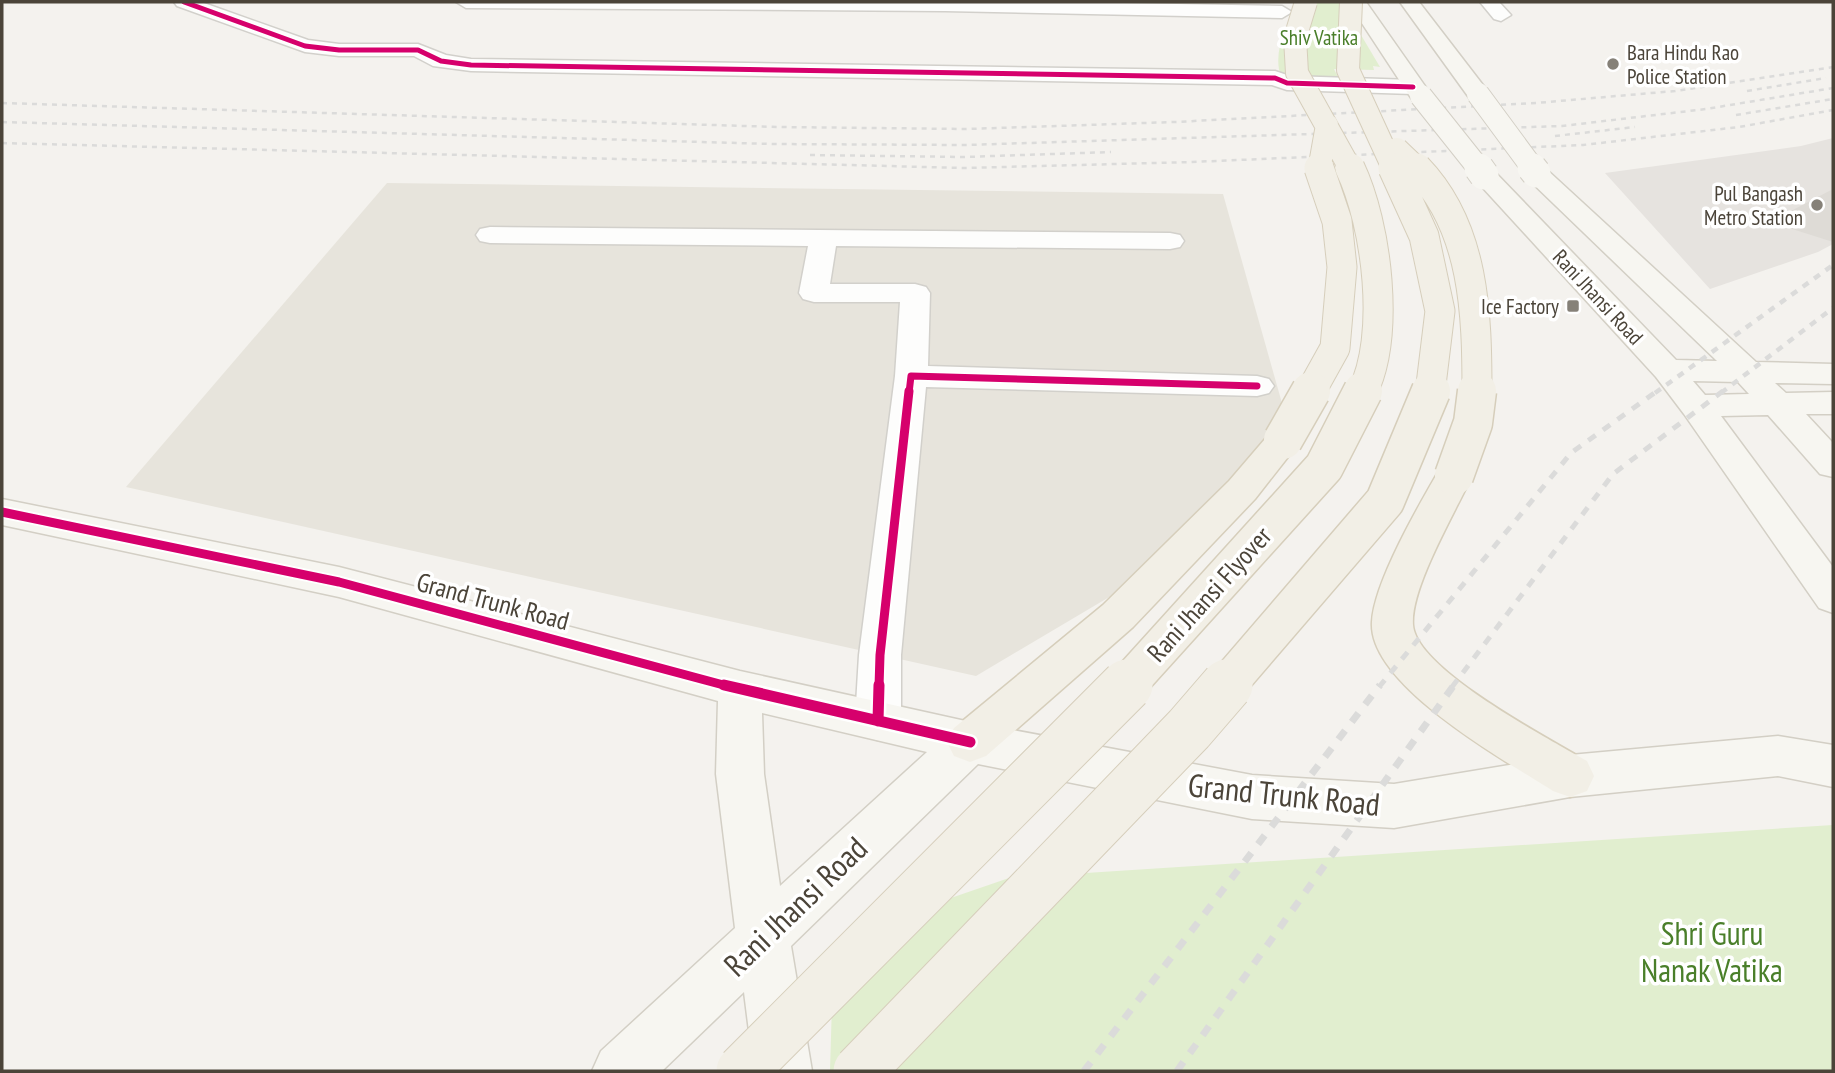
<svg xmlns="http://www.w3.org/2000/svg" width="1835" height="1073" viewBox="0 0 1835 1073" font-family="'PT Sans Narrow',sans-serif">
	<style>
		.residential { fill: #e7e4dc }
		.green { fill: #e1eecf }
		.parking { fill: #e6e3df }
		.building { fill: #dedbd6 }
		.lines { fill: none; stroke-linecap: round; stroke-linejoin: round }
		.street-casing { stroke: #d2d0cb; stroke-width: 3 }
		.secondary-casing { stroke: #d3cfc5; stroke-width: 3 }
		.primary-casing { stroke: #d6cebb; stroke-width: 3 }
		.street { fill: #fdfdfc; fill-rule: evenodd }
		.secondary { fill: #f7f6f1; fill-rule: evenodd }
		.primary { fill: #f2efe6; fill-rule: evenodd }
		.rail-far3 { stroke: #dbdbda; stroke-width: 2.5; stroke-dasharray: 5 5; stroke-linecap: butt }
		.rail-far2 { stroke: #dbdbda; stroke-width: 4.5; stroke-dasharray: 7 7; stroke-linecap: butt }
		.rail-far1 { stroke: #dbdbda; stroke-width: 5; stroke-dasharray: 9 9; stroke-linecap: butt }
		.rail { stroke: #dbdbda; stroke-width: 7; stroke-dasharray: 11 11; stroke-linecap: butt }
		.secondary-bridge-far1-casing { stroke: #d3cfc5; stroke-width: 24; stroke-linecap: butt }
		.secondary-bridge-casing { stroke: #d3cfc5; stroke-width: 31; stroke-linecap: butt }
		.primary-bridge-far3-casing { stroke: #d6cebb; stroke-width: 24; stroke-linecap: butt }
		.primary-bridge-far2-casing { stroke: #d6cebb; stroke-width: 31; stroke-linecap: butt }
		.primary-bridge-far1-casing { stroke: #d6cebb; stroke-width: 41; stroke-linecap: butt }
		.primary-bridge-casing { stroke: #d6cebb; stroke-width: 53; stroke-linecap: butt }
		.secondary-bridge-far1 { stroke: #f7f6f1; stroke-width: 22 }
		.secondary-bridge { stroke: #f7f6f1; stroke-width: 29 }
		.primary-bridge-far3 { stroke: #f2efe6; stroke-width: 22 }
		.primary-bridge-far2 { stroke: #f2efe6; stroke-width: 29 }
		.primary-bridge-far1 { stroke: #f2efe6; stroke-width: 38 }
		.primary-bridge { stroke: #f2efe6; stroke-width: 51 }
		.cycleway-far3-casing { stroke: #fff; stroke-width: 8 }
		.cycleway-far2-casing { stroke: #fff; stroke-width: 10 }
		.cycleway-far1-casing { stroke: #fff; stroke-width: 13 }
		.cycleway-casing { stroke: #fff; stroke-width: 16 }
		.cycleway-far3 { stroke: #d6006c; stroke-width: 5 }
		.cycleway-far2 { stroke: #d6006c; stroke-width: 7 }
		.cycleway-far1 { stroke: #d6006c; stroke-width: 9 }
		.cycleway { stroke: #d6006c; stroke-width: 11 }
		.poi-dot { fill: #868178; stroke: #fff; stroke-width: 2.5 }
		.labels { text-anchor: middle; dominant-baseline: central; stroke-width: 7; stroke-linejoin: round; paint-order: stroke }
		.far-park-label { font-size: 21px; fill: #4a7f2a; stroke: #fff }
		.far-poi-label { font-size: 21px; fill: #4b4439; stroke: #fff; text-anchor: end }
		.far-street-label { font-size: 21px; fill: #4b4439; stroke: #fff }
		.street-label { font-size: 26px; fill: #4b4439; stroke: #fff }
		.near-street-label { font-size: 32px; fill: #4b4439; stroke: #fff }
		.near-park-label { font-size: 32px; fill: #4a7f2a; stroke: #fff }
	</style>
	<rect width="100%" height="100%" fill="#f4f2ee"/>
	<!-- residential -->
	<path class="residential" d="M387 183 1223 194 1287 421 1206 515 1116 593 976 676 126 487Z"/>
	<!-- green -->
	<path class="green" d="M1299 2 1342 3 1380 67 1373 66 1374 70 1334 69 1338 77H1281C1272 51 1287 25 1299 2Z
		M1833 825V1071H830L832 1003 945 900 1009 878Z"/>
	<!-- parking -->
	<path class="parking" d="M1833 138V244L1818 252 1710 289 1605 173 1801 146Z"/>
	<!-- building -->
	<path class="building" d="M1833 189V242L1770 222Z"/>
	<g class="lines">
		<defs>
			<path id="street" d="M174 2H201L308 40 339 44H418L446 55 471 59 1275 71 1290 76 1413 80 1421 82 1424 87 1421 92 1413 94 1287 90 1272 85 471 71 433 66 414 56H339L305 52 177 6Z
				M456 2H1069L1282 6 1292 12 1282 18 945 11 466 8Z
				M1480 2H1499L1511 15 1501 21 1494 19Z
				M490 227 1170 233 1180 235 1184 241 1180 247 1170 249 836 246 830 284H915L926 287 930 293 928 366 1257 376 1269 379 1274 386 1269 393 1257 396 926 387 901 655V721L894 735 878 740 862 735 855 721 859 655 895 376 900 302H814L803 299 799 293 808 246 490 243 480 241 476 235 480 229Z"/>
			<path id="secondary" d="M1348 2H1366L1432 96 1429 101H1413Z
				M1400 2H1419L1486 89 1489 94 1486 99H1470Z
				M1536 165 1545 168 1756 362 1833 364V384L1775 383 1786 393 1833 392V414H1806L1833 443V477L1820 474 1768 415 1721 416 1833 567V613L1819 608 1684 414 1656 377 1471 175 1475 170 1484 167 1493 170 1676 360 1717 361 1527 178 1523 173 1527 168ZM1693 381 1738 382 1749 394 1705 395Z
				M2 499 339 567 740 671 970 722 1252 775 1394 784 1570 755 1778 736 1833 745V787L1778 776 1570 797 1394 828 1252 819 978 764 791 946 812 1071H754L744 992 662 1071H592L601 1051 735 928 716 774 718 701 339 597 2 525ZM762 713 927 752 780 886 764 774Z"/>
			<path id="primary" d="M1283 428 1295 432 1301 440 1295 448 1255 499 1133 627 986 756 970 762 954 756 947 742 954 728 1103 605 1229 481 1271 432Z
				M1454 463 1467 467 1472 476C1456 511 1410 588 1413 625 1416 669 1549 739 1587 761L1594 776 1587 791 1570 797 1553 791C1506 761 1368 685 1372 622 1374 582 1420 503 1441 467Z"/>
		</defs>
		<!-- street casing -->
		<use href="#street" class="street-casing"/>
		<!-- secondary casing -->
		<use href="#secondary" class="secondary-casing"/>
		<!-- primary casing -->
		<use href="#primary" class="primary-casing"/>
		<!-- street -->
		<use href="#street" class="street"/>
		<!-- secondary -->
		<use href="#secondary" class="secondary"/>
		<!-- primary -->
		<use href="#primary" class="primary"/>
		<!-- rail-far3 -->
		<path class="rail-far3" d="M1747 91 1826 78
			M2 103 778 127 966 129 1175 122 1536 103 1675 91 1833 67
			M1736 115 1833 99
			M2 122 772 144 965 145 1562 126 1706 109 1833 88
			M1555 136 1635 127
			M2 143 964 168 1192 162 1583 145 1739 127 1833 110
			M810 155 964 157 1111 152"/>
		<!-- rail-far2 -->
		<path class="rail-far2" d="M1655 393 1833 265
			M1721 393 1833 308"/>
		<!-- rail-far1 -->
		<path class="rail-far1" d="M1379 687 1571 453 1657 391
			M1452 687 1613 474 1723 391"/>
		<!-- rail -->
		<path class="rail" d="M1084 1071 1380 685
			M1177 1071 1454 685"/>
		<defs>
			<path id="secondary-bridge-far1" d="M1478 94 1534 170
				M1421 96 1480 170"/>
			<path id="secondary-bridge" d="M1479 168 1484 175
				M1532 168 1536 173"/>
			<path id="primary-bridge-far3" d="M1306 2 1295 38 1297 73 1351 170
				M1351 2 1348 70 1394 170
				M1397 149 1419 170
				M1319 170 1327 125"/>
			<path id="primary-bridge-far2" d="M1350 168C1377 225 1391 336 1362 393
				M1393 168 1424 236 1440 311 1430 393
				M1417 168C1475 228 1477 314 1477 393
				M1310 393 1335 348 1342 267 1337 221 1319 168"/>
			<path id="primary-bridge-far1" d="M1283 440 1311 391
				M1454 476 1473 423 1477 391
				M1125 687 1324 467 1363 391
				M1225 687 1385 501 1431 391"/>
			<path id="primary-bridge" d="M742 1071 1127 685
				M859 1071 1189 729 1227 685"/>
		</defs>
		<!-- secondary-bridge-far1 casing -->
		<use href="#secondary-bridge-far1" class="secondary-bridge-far1-casing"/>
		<!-- secondary-bridge casing -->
		<use href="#secondary-bridge" class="secondary-bridge-casing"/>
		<!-- primary-bridge-far3 casing -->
		<use href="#primary-bridge-far3" class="primary-bridge-far3-casing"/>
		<!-- primary-bridge-far2 casing -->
		<use href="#primary-bridge-far2" class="primary-bridge-far2-casing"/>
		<!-- primary-bridge-far1 casing -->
		<use href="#primary-bridge-far1" class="primary-bridge-far1-casing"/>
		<!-- primary-bridge casing -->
		<use href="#primary-bridge" class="primary-bridge-casing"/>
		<!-- secondary-bridge-far1 -->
		<use href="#secondary-bridge-far1" class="secondary-bridge-far1"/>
		<!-- secondary-bridge -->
		<use href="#secondary-bridge" class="secondary-bridge"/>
		<!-- primary-bridge-far3 -->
		<use href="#primary-bridge-far3" class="primary-bridge-far3"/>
		<!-- primary-bridge-far2 -->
		<use href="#primary-bridge-far2" class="primary-bridge-far2"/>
		<!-- primary-bridge-far1 -->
		<use href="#primary-bridge-far1" class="primary-bridge-far1"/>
		<!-- primary-bridge -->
		<use href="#primary-bridge" class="primary-bridge"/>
		<defs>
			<path id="cycleway-far3" d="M184 2 305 46 339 50H418L441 61 471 65 1275 78 1287 83 1413 87"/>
			<path id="cycleway-far2" d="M909 393 911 376 1257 386"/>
			<path id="cycleway-far1" d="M2 512 339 582 731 687
				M879 687 880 655 909 391"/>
			<path id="cycleway" d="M724 685 970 742
				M878 721 879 685"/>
		</defs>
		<!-- cycleway-far3 casing -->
		<use href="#cycleway-far3" class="cycleway-far3-casing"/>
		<!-- cycleway-far2 casing -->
		<use href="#cycleway-far2" class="cycleway-far2-casing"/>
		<!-- cycleway-far1 casing -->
		<use href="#cycleway-far1" class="cycleway-far1-casing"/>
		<!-- cycleway casing -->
		<use href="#cycleway" class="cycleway-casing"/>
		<!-- cycleway-far3 -->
		<use href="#cycleway-far3" class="cycleway-far3"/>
		<!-- cycleway-far2 -->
		<use href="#cycleway-far2" class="cycleway-far2"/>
		<!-- cycleway-far1 -->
		<use href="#cycleway-far1" class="cycleway-far1"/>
		<!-- cycleway -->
		<use href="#cycleway" class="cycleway"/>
	</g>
	<!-- markers -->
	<g class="poi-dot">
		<circle cx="1613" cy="64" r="7"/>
		<circle cx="1817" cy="205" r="7"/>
		<rect x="1566" y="299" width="14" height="14" rx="3.5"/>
	</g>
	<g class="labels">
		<!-- far-park labels -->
		<g class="far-park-label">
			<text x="1319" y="37">Shiv Vatika</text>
		</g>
		<!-- far-poi labels -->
		<g class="far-poi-label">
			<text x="1627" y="52" text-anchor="start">Bara Hindu Rao<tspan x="1627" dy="24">Police Station</tspan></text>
			<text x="1803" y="193">Pul Bangash<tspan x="1803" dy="24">Metro Station</tspan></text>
			<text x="1559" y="306">Ice Factory</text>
		</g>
		<!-- far-street labels -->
		<g class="far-street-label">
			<text transform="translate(1598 297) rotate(47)">Rani Jhansi Road</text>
		</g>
		<!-- street labels -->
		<g class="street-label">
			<text transform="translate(1209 594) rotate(-48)">Rani Jhansi Flyover</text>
			<text transform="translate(493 601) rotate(15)">Grand Trunk Road</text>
		</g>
		<!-- near-street labels -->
		<g class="near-street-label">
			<text transform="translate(1284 794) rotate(6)">Grand Trunk Road</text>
			<text transform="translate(795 906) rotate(-44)">Rani Jhansi Road</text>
		</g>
		<!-- near-park labels -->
		<g class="near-park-label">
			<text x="1712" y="933">Shri Guru<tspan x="1712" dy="37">Nanak Vatika</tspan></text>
		</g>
	</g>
	<!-- border -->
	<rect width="1835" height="1073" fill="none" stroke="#4b4439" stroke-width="7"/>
</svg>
